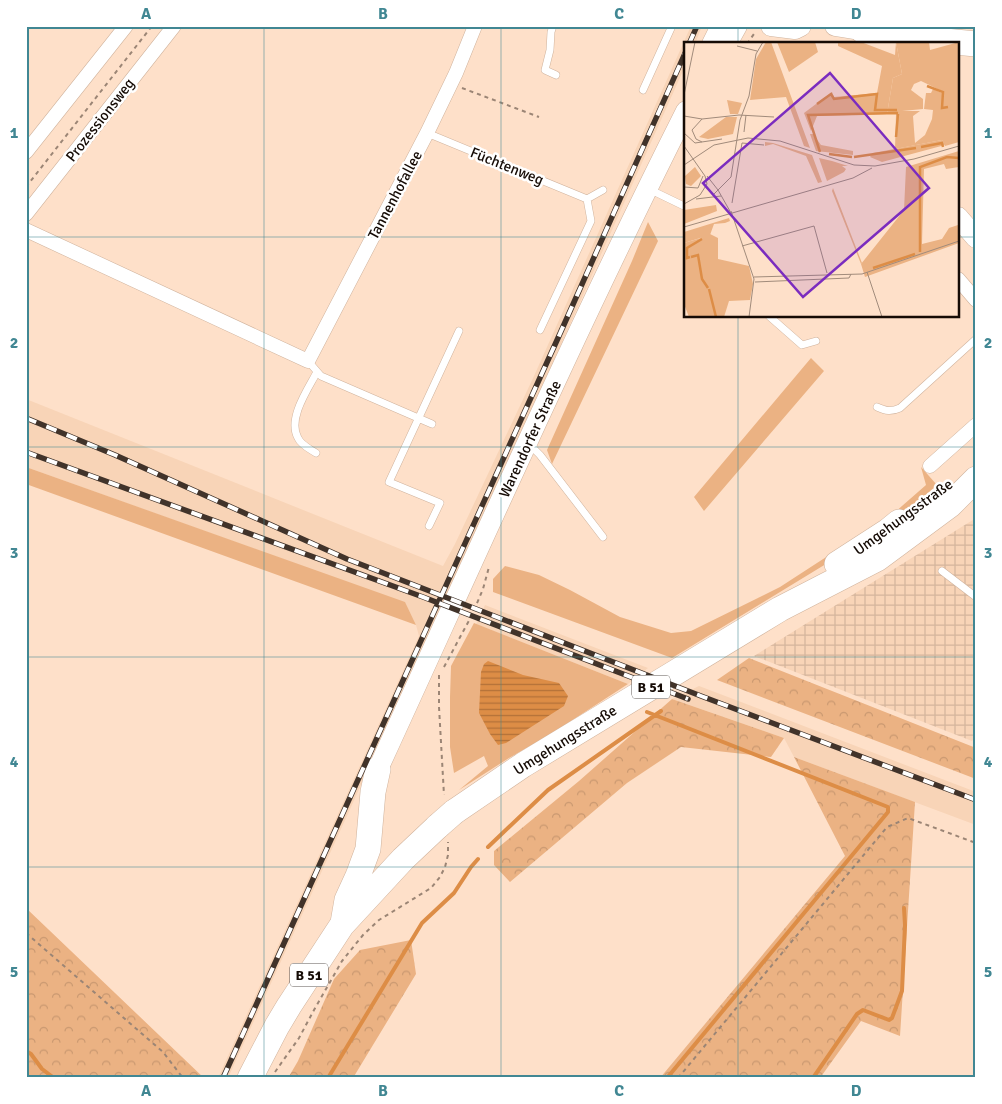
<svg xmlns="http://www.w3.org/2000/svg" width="1002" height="1104" viewBox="0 0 1002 1104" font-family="Signika,sans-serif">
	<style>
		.built { fill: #f8d4b7 }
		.industrial { fill: url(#industrial-grid) }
		.grass { fill: #ebb283 }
		.forest { fill: url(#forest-crowns) }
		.water { fill: url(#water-rules) }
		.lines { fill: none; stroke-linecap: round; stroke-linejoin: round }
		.stream { stroke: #dd8d46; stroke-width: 4 }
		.lane-casing { stroke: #d0b39d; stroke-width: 8 }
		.street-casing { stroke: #d0b39d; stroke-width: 15 }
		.secondary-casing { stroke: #d0b39d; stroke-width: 21 }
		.highway-casing { stroke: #d0b39d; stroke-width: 26 }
		.path { stroke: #9b8575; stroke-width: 2; stroke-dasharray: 4 4; stroke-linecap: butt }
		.lane { stroke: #fff; stroke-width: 7 }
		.street { stroke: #fff; stroke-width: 14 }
		.secondary { stroke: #fff; stroke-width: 20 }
		.highway { stroke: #fff; stroke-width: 25 }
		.rail-casing { stroke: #41332a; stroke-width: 5.5 }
		.rail { stroke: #fff; stroke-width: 4; stroke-dasharray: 11; stroke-linecap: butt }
		.highway-bridge-casing { stroke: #d0b39d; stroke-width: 26; stroke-linecap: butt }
		.highway-bridge { stroke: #fff; stroke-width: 25 }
		.grid { fill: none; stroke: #418793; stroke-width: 1; stroke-opacity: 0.55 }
		.labels { text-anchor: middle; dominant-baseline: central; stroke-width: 5; stroke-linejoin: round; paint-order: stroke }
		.shield { fill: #fff; stroke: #5b5450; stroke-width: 1 }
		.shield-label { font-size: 14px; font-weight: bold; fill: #150b05 }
		.street-label { font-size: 15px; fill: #150b05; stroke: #fff }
		.inset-river { fill: none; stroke: #dd8d46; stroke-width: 2.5 }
		.inset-road { fill: none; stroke: #a18b7b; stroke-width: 1 }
		.view { fill: #7b2cbf; fill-opacity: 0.15; stroke: #7b2cbf; stroke-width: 2.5 }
		.inset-edge { fill: none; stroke: #150b05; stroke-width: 2.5 }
		.neatline { fill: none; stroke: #418793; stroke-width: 2 }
		.grid-label { font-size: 16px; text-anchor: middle; font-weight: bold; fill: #418793 }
	</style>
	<defs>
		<pattern id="industrial-grid" width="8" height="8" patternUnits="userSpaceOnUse" patternTransform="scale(1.25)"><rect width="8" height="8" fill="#f8d4b7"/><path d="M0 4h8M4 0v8" fill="none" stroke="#d4b59c"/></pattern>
		<pattern id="forest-crowns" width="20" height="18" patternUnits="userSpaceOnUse" patternTransform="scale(1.25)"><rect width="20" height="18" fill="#ebb283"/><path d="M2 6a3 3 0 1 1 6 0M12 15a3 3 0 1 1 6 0" fill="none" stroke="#c99870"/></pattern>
		<pattern id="water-rules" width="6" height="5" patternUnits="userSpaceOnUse" patternTransform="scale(1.25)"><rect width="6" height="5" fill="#dd8d46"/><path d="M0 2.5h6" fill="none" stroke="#b27138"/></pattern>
	</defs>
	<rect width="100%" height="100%" fill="#fee0c9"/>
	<!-- built -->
	<path class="built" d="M691 26H702L695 44H686V64L567 331 228 1078H218L419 636 416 625 405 603 26 467V399L443 566 455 544 534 376Z
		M485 605 648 668 628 684 476 624Z
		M699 686 976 792V825L794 757 784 738 672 699Z"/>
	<!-- industrial -->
	<path class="industrial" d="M976 518V736L972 741 754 656Z"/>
	<!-- grass -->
	<path class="grass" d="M648 222 658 241 552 464 547 450 632 261Z
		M811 358 824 371 704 511 694 497Z
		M26 467 405 602 416 625 26 484Z
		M921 467 937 485 898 520 672 658 493 592V579L505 566 539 575 570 590 620 617 671 633 691 631 780 587 894 513 926 485Z
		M474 623 628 684 551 734 509 758 459 790 488 766 484 756 454 773 450 747V697L451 666Z"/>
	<!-- forest -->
	<path class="forest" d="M749 658 976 748V779L717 680Z
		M672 699 784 738 771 757 681 747 627 783 510 882 494 865V851L579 781Z
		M794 757 915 802 900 1036 861 1021 820 1078H660L845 856Z
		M26 908 204 1078H28L26 1076Z
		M411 940 416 974 353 1078H288L298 1061 334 979 360 950Z"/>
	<!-- water -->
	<path class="water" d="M488 661 523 675 559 683 568 696 564 706 506 743 498 745 490 734 479 713 481 672 484 664Z"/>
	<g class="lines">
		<!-- stream -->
		<path class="stream" d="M647 712 888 807V812L667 1078
			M488 847 548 790 661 711
			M26 1051 31 1054 42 1069 54 1078
			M328 1078 422 923 454 893 471 867 478 859
			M813 1078 857 1014 863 1010 889 1020 892 1018 902 991 905 925 904 908"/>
		<defs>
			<path id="lane" d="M553 26 551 32 550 50 545 70 556 75
				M643 90 672 26
				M427 133 587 199
				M647 190 657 193 686 207
				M769 316 802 345 816 341
				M540 330 591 221 587 199 603 190
				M308 361 321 376 432 424
				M877 407C886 411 891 412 900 408L976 339
				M529 444 540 455 603 537
				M316 453C310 449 301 445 298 438 287 419 308 389 317 372
				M429 526 440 503 389 482 459 331
				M942 571 976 597"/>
			<path id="street" d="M26 152 126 26
				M26 214 174 26
				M26 230 308 361 427 133 456 73 475 26
				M958 279 976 300
				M930 466 976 425"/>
			<path id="secondary" d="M771 26 795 29 801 26
				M835 26 903 37V44
				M712 44 721 26
				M727 44 737 26
				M958 217 976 238
				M378 769C479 549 577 327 686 111"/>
			<path id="highway" d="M902 26 903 37 976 44
				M862 30 867 26
				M837 564 888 531 899 522
				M454 812 523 765 780 609 877 559 950 505 976 479
				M343 923 347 900 358 876 368 849 373 792 378 769
				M250 1078 277 1026 289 1006 342 925 403 859 438 826"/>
		</defs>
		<!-- lane casing -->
		<use href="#lane" class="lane-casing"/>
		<!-- street casing -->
		<use href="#street" class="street-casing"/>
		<!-- secondary casing -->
		<use href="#secondary" class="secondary-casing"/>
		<!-- highway casing -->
		<use href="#highway" class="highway-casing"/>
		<!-- path -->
		<path class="path" d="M747 44 756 31
			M462 88 539 117
			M26 187 152 26
			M444 667 472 615 483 589 489 567
			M439 675V707L444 795
			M26 933 163 1052 183 1078
			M275 1072 299 1038 314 1010 342 961 363 935 379 920 431 888 440 877 445 867 448 855V842
			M678 1078 887 827 908 818 976 843"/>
		<!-- lane -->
		<use href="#lane" class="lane"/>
		<!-- street -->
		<use href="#street" class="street"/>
		<!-- secondary -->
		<use href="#secondary" class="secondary"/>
		<!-- highway -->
		<use href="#highway" class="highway"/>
		<defs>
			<path id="rail" d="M689 44 697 26
				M26 418 115 455 347 559 701 696 976 800
				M26 452 423 597 688 699
				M223 1078 558 338 686 51"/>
		</defs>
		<!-- rail casing -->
		<use href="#rail" class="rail-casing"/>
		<!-- rail -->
		<use href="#rail" class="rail"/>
		<defs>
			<path id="highway-bridge" d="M438 826 454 812"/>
		</defs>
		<!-- highway-bridge casing -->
		<use href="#highway-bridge" class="highway-bridge-casing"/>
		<!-- highway-bridge -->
		<use href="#highway-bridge" class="highway-bridge"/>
	</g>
	<!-- grid -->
	<path class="grid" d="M264 26V1078M501 26V1078M738 26V44M26 237H686M958 237H976M738 316V1078M26 447H976M26 657H976M26 867H976"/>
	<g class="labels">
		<!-- shield labels -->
		<g class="shield">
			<rect x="632" y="675.5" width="38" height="23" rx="4"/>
			<rect x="290" y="963.5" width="38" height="23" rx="4"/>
		</g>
		<g class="shield-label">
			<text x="651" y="687">B 51</text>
			<text x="309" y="975">B 51</text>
		</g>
		<!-- street labels -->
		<g class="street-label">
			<text transform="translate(100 120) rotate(-52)">Prozessionsweg</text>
			<text transform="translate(507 166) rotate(22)">Füchtenweg</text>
			<text transform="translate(395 195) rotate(-62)">Tannenhofallee</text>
			<text transform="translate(530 439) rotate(-65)">Warendorfer Straße</text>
			<text transform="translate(903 517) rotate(-36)">Umgehungsstraße</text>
			<text transform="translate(565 740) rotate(-32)">Umgehungsstraße</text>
		</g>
	</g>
	<!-- overview -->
	<g transform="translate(684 42)">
		<rect width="275" height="275" fill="#fee0c9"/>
		<path d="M212 0H245L246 8 275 0V100L261 104 258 98 211 107 212 72H203L209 36 218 32ZM237 39 260 50V52L249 47 247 51H242L240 67 249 68 248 77 241 93 231 101 229 74 236 69H218L239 67V57L227 48 230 42ZM81 100 89 101 128 113 138 140 134 141 122 114 89 102 81 104ZM135 116 148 119 164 124H158L162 127 160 130 143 139ZM149 146 178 221 177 222 148 149ZM45 176 46 179 41 181 30 182 26 193 0 201V190Z" fill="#ebb283" fill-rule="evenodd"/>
		<path d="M82 0H87L126 106 120 104 102 55 66 58 72 17ZM93 0H131L134 10 105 30ZM154 0H177L211 13 212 0 218 32 209 36 203 72 133 74 127 89 120 71 148 50 150 55 193 51 198 24 154 4ZM43 58 58 61 54 72H46ZM42 75H53L49 92 24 97 15 95ZM126 92H129L137 103 169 109V113L132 109ZM258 98 261 103 198 120 186 115 189 111ZM275 109V125L262 127 260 122 240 127 238 202 258 197 265 186 274 183 275 201 181 235 177 222 220 168 222 125ZM11 125 17 134 7 144 2 142 1 134ZM32 163 33 169 0 182V168ZM26 183V192L34 196V217L65 224 69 242 66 258 45 259 40 275H5L0 262V201L17 196V186Z" fill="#ebb283"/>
		<path class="inset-river" d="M243 44 259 50 258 66 264 65M133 62 147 52 150 57 193 52 191 68H213M212 95 214 72M237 105 258 101 259 105M136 110 124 73 214 71M145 112 168 115M170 115 232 106M236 210V125L263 115 275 116M6 215 3 216V206L18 197M7 215 14 213 18 237 24 246M189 226 231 212M25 247 32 275"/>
		<path class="inset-road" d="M53 4 73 9M0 53 11 0M0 74 18 77 55 73 90 75M18 77 8 88 12 97 18 100M60 90 62 73M0 91 11 101 38 97M0 104 21 134 23 142 16 153 0 162M230 117 275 104M0 123 30 103 64 96 96 99 170 123 191 124 230 117M23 134 34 148 29 153M169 136 188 126M0 145 14 146 19 134M12 157 37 154M48 161 58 101 80 103M47 169 70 237 65 275M47 171 34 148 47 135 56 78 65 54 72 12 79 0M0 185 169 136M58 204 130 184 143 231M183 230 198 275M70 235 178 232 275 199M71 240 165 236 167 232"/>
		<path class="view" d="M146 31 245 146 119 255 19 141Z"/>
		<rect width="275" height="275" class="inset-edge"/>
	</g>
	<!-- border -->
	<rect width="1002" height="1104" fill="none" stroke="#ffffff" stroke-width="55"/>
	<rect x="28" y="28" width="946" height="1048" class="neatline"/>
	<g class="grid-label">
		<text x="146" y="19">A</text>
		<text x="383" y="19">B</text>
		<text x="619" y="19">C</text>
		<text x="856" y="19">D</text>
		<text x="14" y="138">1</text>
		<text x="988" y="138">1</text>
		<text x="14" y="348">2</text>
		<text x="988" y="348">2</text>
		<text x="14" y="558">3</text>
		<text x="988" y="558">3</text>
		<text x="14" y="767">4</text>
		<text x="988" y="767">4</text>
		<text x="14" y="977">5</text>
		<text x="988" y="977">5</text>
		<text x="146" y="1096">A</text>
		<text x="383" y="1096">B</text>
		<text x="619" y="1096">C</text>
		<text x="856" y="1096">D</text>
	</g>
</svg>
